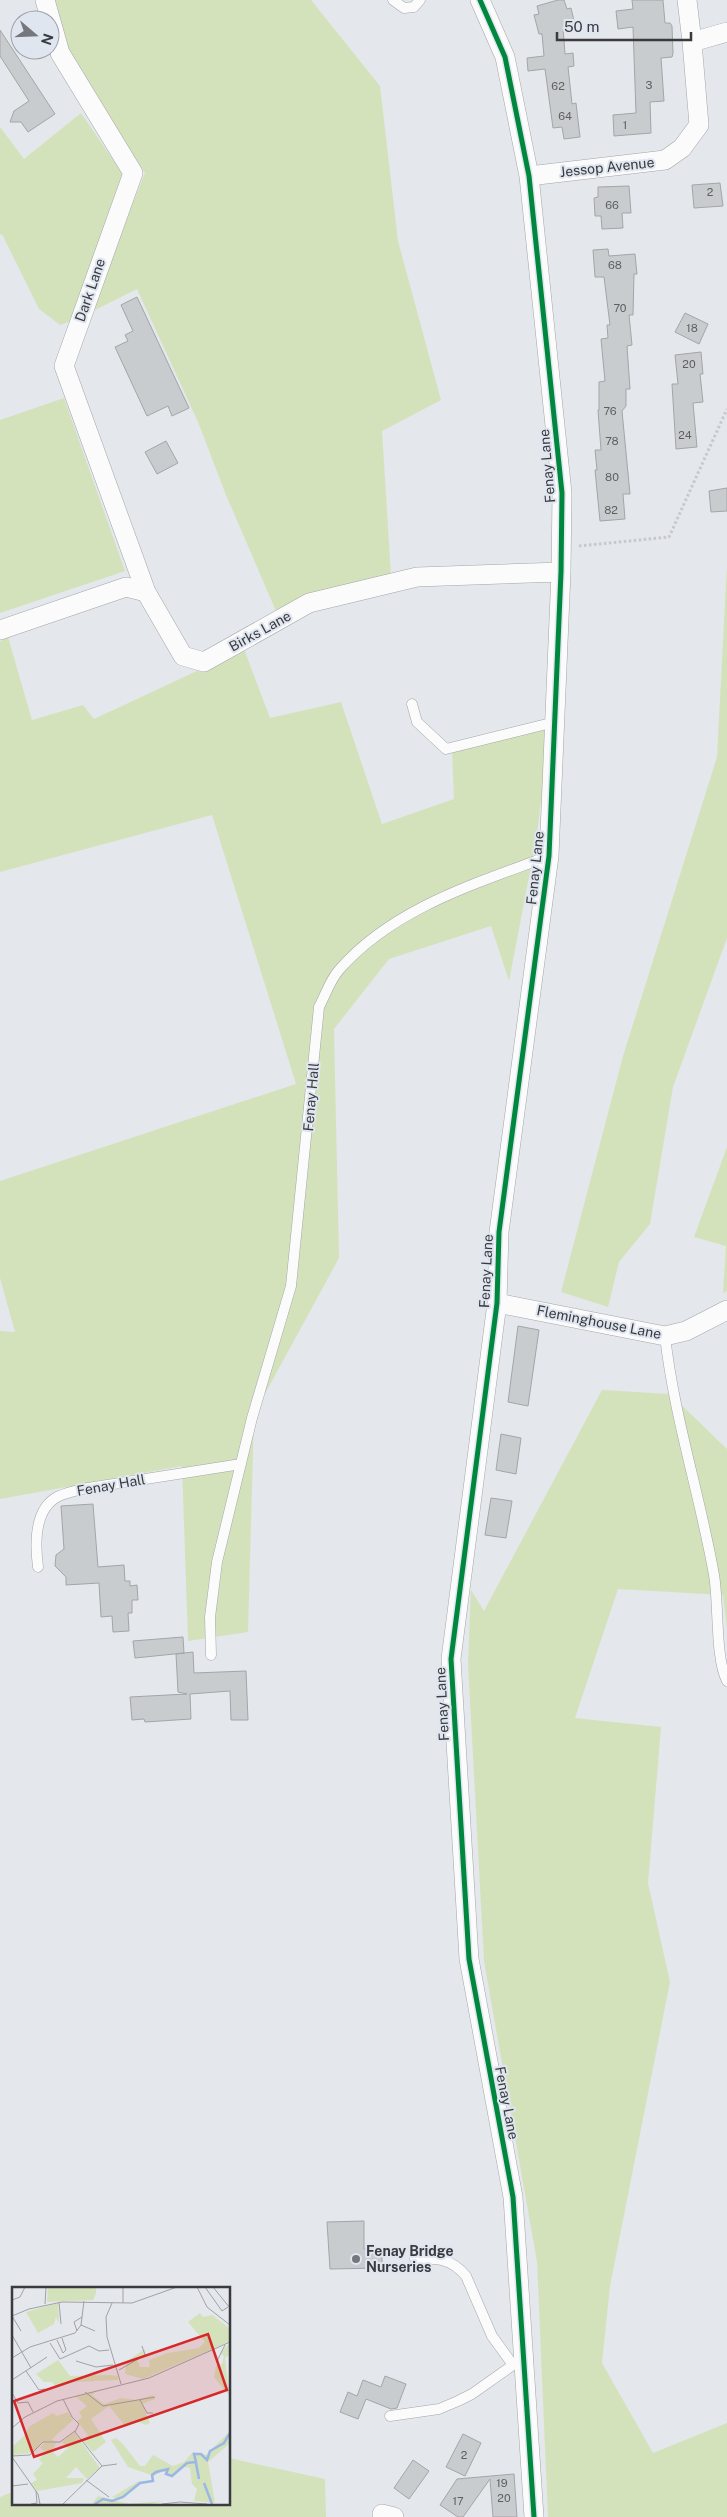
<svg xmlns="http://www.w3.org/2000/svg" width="727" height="2517" viewBox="0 0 727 2517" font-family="'Public Sans',sans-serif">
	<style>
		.green { fill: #d4e2bb }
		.building { fill: #c9cccf; stroke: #a3a5a8 }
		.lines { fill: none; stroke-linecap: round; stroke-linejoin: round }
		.service-casing { stroke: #a3a5a8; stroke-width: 11 }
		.minor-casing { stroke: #a3a5a8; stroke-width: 20 }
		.path { stroke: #c7c8cb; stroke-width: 3; stroke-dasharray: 2.5 2.5; stroke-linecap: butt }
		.service { stroke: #fbfbfc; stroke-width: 10 }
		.minor { stroke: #fbfbfc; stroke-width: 19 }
		.cycleway-casing { stroke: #e0e6f0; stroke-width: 8 }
		.cycleway { stroke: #00873e; stroke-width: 5 }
		.poi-dot { fill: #75777c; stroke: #e0e6f0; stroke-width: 2 }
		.labels { text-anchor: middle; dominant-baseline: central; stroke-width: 4; stroke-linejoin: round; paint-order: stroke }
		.number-label { font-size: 11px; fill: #5d5f63 }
		.street-label { font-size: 14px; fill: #393b3f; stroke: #e0e6f0 }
		.poi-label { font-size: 14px; font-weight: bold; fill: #393b3f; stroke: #e0e6f0; text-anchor: start }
		.inset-river { fill: none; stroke: #9ab7e6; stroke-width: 2.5 }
		.inset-road { fill: none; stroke: #a0a2a7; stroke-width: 1 }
		.view { fill: #d62828; fill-opacity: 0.15; stroke: #d62828; stroke-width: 2.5 }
		.inset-edge { fill: none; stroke: #393b3f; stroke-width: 2.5 }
	</style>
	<rect width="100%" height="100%" fill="#e4e7ec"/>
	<!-- green -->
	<path class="green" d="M51 0H311L380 86 398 241 441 400 382 431 391 576 276 611 226 495 198 422 137 289 89 313 145 173 97 101 70 52Z
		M81 113 124 176 74 320 60 325 39 309 2 234 0 235V127L24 159Z
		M64 398 125 571 0 613V420Z
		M727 565V938L673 1087 650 1224 619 1262 608 1307 561 1292 623 1056 717 757Z
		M8 637 32 720 83 705 94 719 244 649 270 718 341 702 382 824 454 799 452 751 550 723 537 835 509 981 491 926 389 959 334 1029 339 1258 254 1414 248 1632 188 1641 182 1466 0 1499V1331L15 1332 0 1278V1181L296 1084 212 815 0 872V641Z
		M727 1147V1291L723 1293 726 1246 694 1237Z
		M602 1390 670 1394 727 1449V1628L723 1595 618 1589 575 1718 661 1727 648 1883 670 1982 610 2286 602 2363 653 2453 727 2423V2517H548L537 2262 484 1961 468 1664 471 1590 484 1611Z
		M229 2458 325 2479 326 2517H0V2497L14 2491V2503H229Z"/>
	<!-- building -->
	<path class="building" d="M558 0H564L567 9 571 8 575 25 563 28 565 54 573 53 574 66 568 67 572 104 576 103 580 137 564 139 562 127 553 128 545 69 528 71 527 58 544 56 542 34H539L534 15 539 14 537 6Z
		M632 0H663L665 23H670L672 26 673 53 672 57 661 58 664 101 650 102 651 133 614 136 613 115 636 113 633 27 618 29 616 11 633 9Z
		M0 30 55 114 28 132 21 122H10L14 111 29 101 0 56Z
		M720 183 723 206 694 208 692 185Z
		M629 186 631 213H622L623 228 602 229 601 216H595L594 198 598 197V187Z
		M608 249 609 256 635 254 637 274H634L633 315H629L632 345 627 346 630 389H626V406L622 411 630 494H623L625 519 600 521 595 470H597L595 450H601L598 410H599V382L605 381 601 339 608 338 607 325H610L604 277H595L593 250Z
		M137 297 189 408 172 416 168 406 147 416 115 347 128 341 125 335 133 331 121 305Z
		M685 313 708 324 699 344 675 332Z
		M701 352 703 374H700L703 402 693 403 697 447 676 449 672 384H678L675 355Z
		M166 441 178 463 157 474 145 452Z
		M727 488V511L711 512 709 491Z
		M518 1326 539 1330 528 1406 508 1402Z
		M501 1434 521 1438 516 1474 496 1470Z
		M491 1498 512 1501 506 1538 485 1535Z
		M93 1504 98 1567 124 1565 125 1581H130V1586L137 1585 138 1600H132V1613H128L129 1631 113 1632 112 1616 101 1617 99 1583 66 1585V1577L55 1566 56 1555 64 1549 61 1506Z
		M183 1637 184 1653 135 1658 133 1641Z
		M193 1652 194 1673 246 1671 248 1720H231L230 1691 190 1694 191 1719 145 1722 144 1719 132 1720 130 1697 187 1694 178 1692 176 1654Z
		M364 2221V2249H382V2268L330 2269 327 2222Z
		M385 2376 406 2384 397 2408 391 2409 366 2399 358 2419 340 2412 348 2392 357 2396 363 2380 381 2387Z
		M463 2434 481 2443 465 2476 446 2467Z
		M413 2460 429 2471 409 2499 394 2488Z
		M514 2474 517 2517H493L490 2479 463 2517H458L440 2505 457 2479Z"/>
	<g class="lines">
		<defs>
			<path id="service" d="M393 0 404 8 414 7 420 0
				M412 704 417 722 446 749 555 722
				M665 1336C674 1417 700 1495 714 1575 719 1603 715 1658 727 1681
				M38 1567C35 1544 34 1508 59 1496 66 1493 74 1491 82 1489L241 1464
				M211 1655 210 1617 217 1562 252 1418 291 1286 319 1007C325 996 330 980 339 970 393 908 475 884 549 856
				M415 2259C437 2258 451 2258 466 2276L492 2336 513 2365
				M390 2416 439 2409 458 2401 472 2394 513 2365 519 2364"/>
			<path id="minor" d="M45 0 60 53 133 173 64 366 146 592
				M480 0 505 57 529 176 562 493 561 572 549 856 499 1232 497 1303 451 1659 469 1959 513 2197 534 2517
				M687 0 692 42
				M529 176 665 160 682 148 699 125 692 42 727 32
				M0 630 126 587 146 592 183 656 204 662 309 603 417 577 561 572
				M497 1303 665 1336 686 1331 727 1310
				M382 2514 394 2517"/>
		</defs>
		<!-- service casing -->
		<use href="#service" class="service-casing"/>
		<!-- minor casing -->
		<use href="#minor" class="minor-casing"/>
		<!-- path -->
		<path class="path" d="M579 546 669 537 727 409"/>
		<!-- service -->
		<use href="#service" class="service"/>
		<!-- minor -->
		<use href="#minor" class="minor"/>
		<defs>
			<path id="cycleway" d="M480 0 505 57 529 176 562 493 561 572 549 856 499 1232 497 1303 451 1659 469 1959 513 2197 534 2517"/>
		</defs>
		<!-- cycleway casing -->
		<use href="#cycleway" class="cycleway-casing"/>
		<!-- cycleway -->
		<use href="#cycleway" class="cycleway"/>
	</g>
	<!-- markers -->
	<circle class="poi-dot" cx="356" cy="2259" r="5"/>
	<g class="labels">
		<!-- number labels -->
		<g class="number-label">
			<text x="649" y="85">3</text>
			<text x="558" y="86">62</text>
			<text x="565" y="116">64</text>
			<text x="625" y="125">1</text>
			<text x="710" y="192">2</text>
			<text x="612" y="205">66</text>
			<text x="615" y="265">68</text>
			<text x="620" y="308">70</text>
			<text x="692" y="328">18</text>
			<text x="689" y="364">20</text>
			<text x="610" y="411">76</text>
			<text x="685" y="435">24</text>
			<text x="612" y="441">78</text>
			<text x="612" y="477">80</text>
			<text x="611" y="510">82</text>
			<text x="464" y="2455">2</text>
			<text x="502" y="2483">19</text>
			<text x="504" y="2498">20</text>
			<text x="458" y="2501">17</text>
		</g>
		<!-- street labels -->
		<g class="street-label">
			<text transform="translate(607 167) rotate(-6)">Jessop Avenue</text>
			<text transform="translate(90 290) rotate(-71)">Dark Lane</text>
			<text transform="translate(547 466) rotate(-95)">Fenay Lane</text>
			<text transform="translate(260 631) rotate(-29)">Birks Lane</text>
			<text transform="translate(535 868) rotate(-84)">Fenay Lane</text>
			<text transform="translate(311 1097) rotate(-85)">Fenay Hall</text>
			<text transform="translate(486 1271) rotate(-87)">Fenay Lane</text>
			<text transform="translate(599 1322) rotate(11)">Fleminghouse Lane</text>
			<text transform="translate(111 1485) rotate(-10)">Fenay Hall</text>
			<text transform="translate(442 1704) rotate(-93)">Fenay Lane</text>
			<text transform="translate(507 2103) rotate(79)">Fenay Lane</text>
		</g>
		<!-- poi labels -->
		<g class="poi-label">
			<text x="366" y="2251">Fenay Bridge<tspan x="366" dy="16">Nurseries</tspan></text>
		</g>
	</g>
	<!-- overview -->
	<g transform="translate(12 2287)">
		<rect width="218" height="218" fill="#e4e7ec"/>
		<path d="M36 0H84V7L81 13 35 15ZM46 16 47 37 44 30 42 37 26 46 14 25ZM188 26 191 30 200 28 217 41V55L131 92 113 87 115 74 133 62 134 68 125 72 128 80H138L137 73 156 66 187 61 193 55 176 35ZM217 57V68L213 71 217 108 202 90 204 79 210 77 212 69 208 66ZM46 73 58 89 99 88 106 89V93L61 95 44 100 40 95H32L24 87ZM84 105 80 108 92 117 109 111 124 113 141 108 143 112 130 117 138 136 134 138 123 134 114 140 97 119 79 132 94 155 81 165 70 153 76 148 65 134 70 130 67 125 75 119 63 109ZM56 125 61 133 40 152 43 155 31 154 20 166 0 168V160L12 149 18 139 41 126 45 129ZM62 145 88 181 75 192 64 180 54 191H72L70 196 25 204 19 196 25 193 21 187 31 176 27 173 33 164 28 161 32 156H44L40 164 46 170 56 161 50 155ZM217 145V157L196 175 203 216 182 214 185 202 180 197 178 181 172 180 160 190 151 184 142 189 116 180 99 153 104 151 111 157 128 179H133L141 168 161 179 172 175 181 165 194 168ZM127 194 125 200 109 212 100 210ZM86 209 117 217 151 214 139 217H80Z" fill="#d4e2bb"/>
		<path class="inset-river" d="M184 176 187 192M192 196 200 217M83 217 91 212 100 214 111 210 128 196 141 194 140 188 144 185 156 182 154 187 160 189 175 176 184 175 182 167H189L195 173 198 164 212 156 218 146"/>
		<path class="inset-road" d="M185 0 195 20 218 38M193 0 210 24 216 20M201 0 218 21M0 13 8 10 13 0M47 15 49 37M100 16 94 30 95 50 109 97M111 16V0M33 17 34 0M69 38 83 44M9 44 0 29 17 22 50 15 120 16 165 0M65 44 62 35 70 30M0 48 19 81M45 53 51 66 54 63 50 51M38 56 48 72 77 59 87 64 97 63M0 71 18 60 63 46 69 38 72 14M64 74 84 80 101 78M205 74 213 58M107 83 133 68 130 59M14 84 27 103 33 102M0 93 35 70M73 105 91 119 143 110M0 106 6 116 16 115 21 125M51 112 60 130 67 137 63 145 90 179 51 217M128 113 135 126H141M0 141 13 130 45 114 137 91 218 55M0 169 18 168 31 155H48L63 144M0 170 26 207 28 217M90 179 105 177M74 193 97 210M0 199 16 197M19 217 25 216 24 204M150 217 168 215 195 217"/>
		<path class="view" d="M196 47 215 103 22 170 2 114Z"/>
		<rect width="218" height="218" class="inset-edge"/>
	</g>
	<!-- north arrow -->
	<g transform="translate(35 35) rotate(109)"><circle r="24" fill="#e0e6f0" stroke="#9da2a9"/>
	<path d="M0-4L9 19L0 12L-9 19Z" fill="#75777c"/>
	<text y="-8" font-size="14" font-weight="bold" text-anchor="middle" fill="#393b3f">N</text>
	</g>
	<!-- scale -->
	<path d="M557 32v8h134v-8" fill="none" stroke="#393b3f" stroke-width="2.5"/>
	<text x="564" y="32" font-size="15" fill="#393b3f" stroke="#e0e6f0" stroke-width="4" paint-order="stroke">50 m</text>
</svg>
